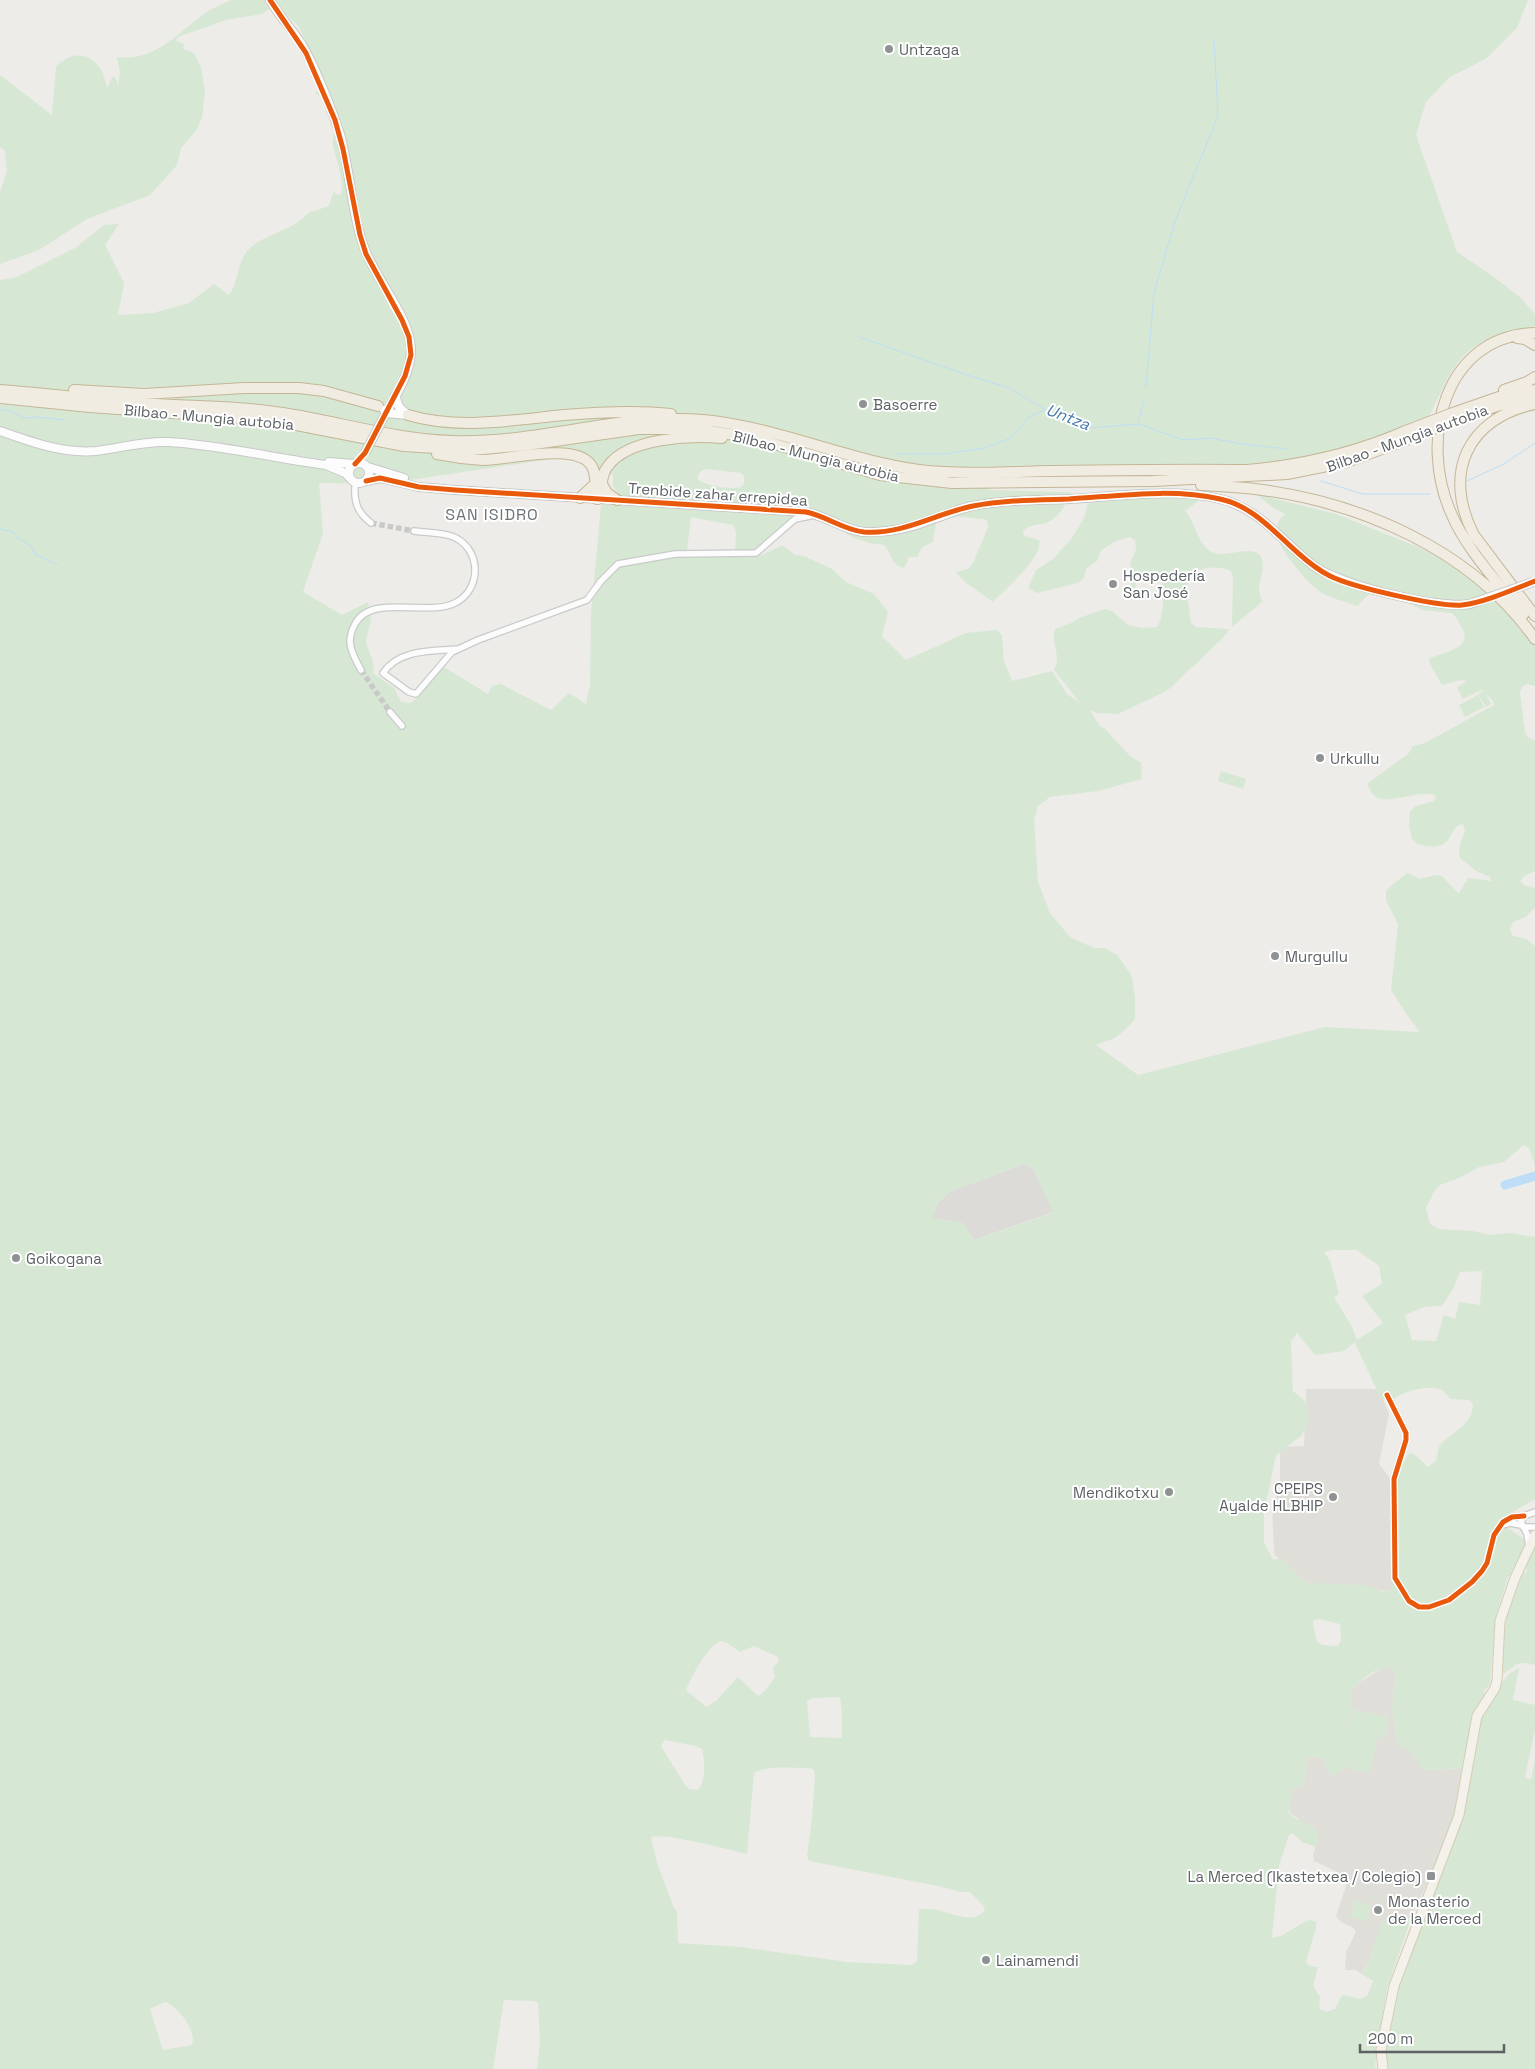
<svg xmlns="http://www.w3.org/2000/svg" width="1535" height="2069" viewBox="0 0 1535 2069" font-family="'Space Grotesk',sans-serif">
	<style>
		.industrial { fill: #dddbd8 }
		.education { fill: #e0ded8 }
		.green { fill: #d6e8d4; fill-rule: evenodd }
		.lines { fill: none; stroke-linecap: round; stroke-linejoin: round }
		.stream { stroke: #bddef6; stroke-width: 1 }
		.river { stroke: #bddef6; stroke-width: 9 }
		.street-tunnel { stroke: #c9c9c7; stroke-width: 5.5; stroke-dasharray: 5.5 3; stroke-linecap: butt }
		.street-casing { stroke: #c9caca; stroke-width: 8 }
		.secondary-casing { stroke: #c8c8c8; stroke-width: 10 }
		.primary-casing { stroke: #d4ccb6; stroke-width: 11 }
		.highway-casing { stroke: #c4b696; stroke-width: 12 }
		.street { stroke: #fcfcfc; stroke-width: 5.5 }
		.secondary { stroke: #fcfcfc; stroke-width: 8 }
		.primary { stroke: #f3f1e9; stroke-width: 9 }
		.highway { stroke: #f0ece2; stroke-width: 10 }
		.secondary-bridge-casing { stroke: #c8c8c8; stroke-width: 10; stroke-linecap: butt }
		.highway-bridge-casing { stroke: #c4b696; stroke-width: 12; stroke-linecap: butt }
		.secondary-bridge { stroke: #fcfcfc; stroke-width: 8 }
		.highway-bridge { stroke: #f0ece2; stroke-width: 10 }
		.cycleway-casing { stroke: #fff; stroke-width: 8 }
		.cycleway { stroke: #e8590c; stroke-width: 5 }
		.poi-dot { fill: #8f9293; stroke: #fff; stroke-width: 2 }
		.labels { text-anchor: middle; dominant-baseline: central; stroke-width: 4; stroke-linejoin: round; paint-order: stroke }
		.poi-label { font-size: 15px; fill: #5d6165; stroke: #fff; text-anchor: start }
		.street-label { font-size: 15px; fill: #5d6165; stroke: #fff }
		.water-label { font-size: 16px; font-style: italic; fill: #4578ae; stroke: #fff }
		.neighbourhood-label { font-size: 16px; letter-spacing: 1px; fill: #6e7377; stroke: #fff }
	</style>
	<rect width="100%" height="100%" fill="#edece8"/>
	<!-- industrial -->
	<path class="industrial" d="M1024 1164 1034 1170 1054 1212 974 1240 932 1218 937 1204 949 1192Z"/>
	<!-- education -->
	<path class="education" d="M1306 1389H1379L1389 1414 1379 1464 1390 1478V1553L1392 1580 1397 1587 1389 1593 1382 1590 1305 1584 1274 1554 1272 1504 1280 1489V1447L1304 1446Z
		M1384 1667 1391 1668 1396 1673 1392 1707 1398 1745 1412 1752 1424 1770 1465 1768 1460 1807 1411 1919 1400 1915 1384 1922 1367 1965 1362 1974 1356 1970H1345L1346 1952 1356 1932 1354 1928 1341 1922 1336 1916 1346 1886V1878L1341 1874 1314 1861 1313 1855 1318 1840 1297 1818 1291 1814 1289 1810 1291 1791 1304 1782 1307 1759 1311 1757 1323 1758 1332 1776 1352 1759 1351 1740 1347 1722 1351 1710 1350 1692 1360 1682Z"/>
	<!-- green -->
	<path class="green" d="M231 0H1528L1517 28 1487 58 1450 77 1426 102 1416 135 1457 252 1494 277 1521 298 1535 314V326C1488 337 1464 342 1443 388 1438 398 1433 407 1429 417L1352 448 1273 464 1022 469 988 490 1071 492C1065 506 1058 521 1042 524 1034 525 1029 526 1023 531L1024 536 1039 540C1045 554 1004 591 993 602L965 582 956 572 968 569 973 563 988 527 987 521 983 519 951 516 937 517 933 542 922 547 917 557H909L904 568C890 565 892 553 884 545L869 543 854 538 823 520 805 516C791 524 765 541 760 556L780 546H784L795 555 804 556 832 569 846 582 874 594 888 612 882 636 906 660 966 633 996 630 1002 635 1004 661 1012 681 1052 671 1067 694 1081 704 1054 670C1062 655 1050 642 1055 629L1071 623 1079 618 1105 609 1112 611 1128 625 1142 628 1157 627C1163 621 1166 585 1160 577H1137L1134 575 1136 587 1132 589 1128 573 1134 574 1130 563 1136 551 1135 540 1130 537 1116 541 1101 550 1097 561 1087 568 1083 579 1078 583 1037 593 1028 588 1036 570 1053 559 1072 538 1085 516 1087 505 1104 491 1213 490 1185 511C1195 521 1197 543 1210 551 1225 560 1246 544 1260 555 1269 570 1252 587 1263 601L1232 627 1233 577 1231 571C1220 565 1199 567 1190 574L1187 593 1191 623 1196 627 1229 629 1223 638 1169 689 1162 693 1118 714 1097 713 1090 710 1100 726 1105 729 1130 756 1141 763 1142 779 1098 791 1050 797 1038 806 1034 820 1038 882 1050 913 1070 937 1094 948H1105L1117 955 1132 976 1135 998V1019L1127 1028 1115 1038 1096 1045 1138 1075 1325 1027 1420 1032 1405 1012 1391 990 1398 924 1386 901V890L1407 873 1420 879 1436 875 1442 876 1455 890 1459 893 1468 878 1491 881 1490 877 1476 871 1460 858 1459 848 1465 831 1463 824C1447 826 1456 851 1425 846 1419 845 1416 843 1412 839L1409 826 1410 811 1416 806 1434 801 1436 798 1434 795C1418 790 1387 805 1376 797 1372 794 1369 788 1367 784L1408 754 1413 746 1425 743 1494 705 1493 701 1485 693 1491 704 1486 707 1478 694 1483 691 1481 690 1463 699 1457 687 1467 681 1461 680 1442 685 1431 666 1429 660 1431 658C1446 651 1475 648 1461 626 1458 621 1456 616 1451 613L1422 610 1399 598 1371 592 1357 606C1346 602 1334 599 1324 594 1310 587 1281 552 1278 538 1275 528 1278 519 1285 514L1275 509 1256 494 1336 514 1423 549 1470 576 1496 598 1535 645V686L1527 684 1522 687 1520 692 1525 732 1528 737 1535 741V871L1524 876 1520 881 1524 885 1535 888V907L1526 917 1513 922 1510 929 1513 936 1527 939 1535 946V1165L1529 1148 1523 1145 1504 1162 1479 1167 1459 1178 1440 1185 1435 1190 1426 1208 1430 1224 1439 1229 1472 1231 1491 1235 1511 1233 1535 1237V1499L1501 1519C1503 1526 1519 1535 1526 1541L1512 1576 1508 1577 1496 1616 1490 1684 1484 1691 1485 1697 1475 1713 1465 1768 1424 1770 1412 1752 1398 1745 1392 1707 1396 1673 1391 1668C1376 1666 1360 1681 1350 1692L1351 1710 1347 1722 1349 1729 1352 1710 1388 1716 1385 1735 1377 1738 1371 1772 1350 1769V1765L1332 1777 1323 1758 1311 1757 1307 1759 1304 1782 1291 1791C1291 1797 1288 1806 1289 1812 1295 1826 1325 1820 1316 1847L1302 1842 1293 1833 1289 1835 1279 1865 1272 1938 1281 1936 1306 1921 1311 1920 1316 1922V1928L1306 1962 1310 1966 1318 1967 1313 1986 1320 1997 1319 2009 1326 2012 1335 2009 1342 1995 1361 1999 1367 1996 1373 1981 1362 1974C1375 1957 1373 1927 1391 1914L1411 1919 1387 1988 1375 2065 1377 2069H537L540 2042 538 2003 534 2001 504 2000 493 2069H0V280L17 277 75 248 104 225 119 224 105 245 124 283 118 315 153 313 189 303 214 284 229 295C238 283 238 259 249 249 267 232 293 232 310 211L311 212 329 206 334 191 337 195 341 194C345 172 331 153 333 138 333 132 338 128 343 126L332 99 315 94 324 82 299 27 276 5 262 14 226 20 178 37 176 40 184 44 183 49 194 53 201 67 205 92 202 118 196 131 181 148 177 165 150 195 87 219 39 250 0 264V192L7 171 5 151 0 147V75L52 115 56 66C60 63 65 59 70 57 92 50 104 69 107 88L113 76 116 78 118 85 120 73 117 57C156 62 178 32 207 12 214 7 223 4 231 0ZM571 456 613 475V486L620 497 601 505 591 613 590 685 586 704 569 693 551 710 501 684 492 686 488 694 444 667 416 699 411 703 401 702 394 688 373 673 374 665 366 642 371 619 368 602 342 615 303 592 323 533 319 483 383 484ZM706 469 741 473 744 476V483L741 487C729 490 709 486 698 480V475L701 471ZM691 517 733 525 736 533 735 552 709 553 686 558ZM1024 1164 1034 1170 1053 1213 974 1240 964 1223 932 1218 937 1204 949 1192ZM1333 1250H1357L1379 1266 1382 1284 1362 1296 1383 1323 1357 1340 1351 1325 1334 1297 1339 1294 1330 1260 1324 1252ZM1482 1271 1480 1305 1459 1302 1455 1319 1444 1315 1436 1341 1412 1340 1405 1315 1424 1307 1442 1306 1453 1289 1460 1272ZM1297 1333 1315 1355 1344 1351 1356 1341 1355 1343 1380 1397 1391 1404C1394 1392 1429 1385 1439 1389 1445 1390 1447 1396 1451 1399L1469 1400 1473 1403C1473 1426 1452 1431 1440 1445 1437 1449 1438 1456 1436 1461L1428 1467 1413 1453 1408 1454 1390 1489 1392 1589 1385 1592 1364 1585 1306 1583 1281 1558 1273 1560 1264 1542V1513L1276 1455 1301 1436 1310 1418 1304 1400 1293 1391 1291 1341ZM1319 1619 1340 1624 1341 1640 1338 1646 1322 1645 1317 1642 1313 1623 1314 1620ZM721 1641 727 1643 740 1652 754 1646 778 1657 779 1661 773 1667 775 1677 765 1691 758 1696 738 1677 716 1701 706 1707 686 1690C691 1678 708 1644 721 1641ZM840 1697 842 1713V1738L810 1737 807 1701 812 1698ZM665 1740 696 1746 702 1749C705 1760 706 1781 698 1790L689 1789 685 1785 661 1746ZM806 1768 813 1769 815 1775 812 1819 807 1855 809 1861 938 1886 960 1892H970L983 1905 985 1910C970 1930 939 1903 919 1910L917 1961 912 1965 847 1962 741 1947 678 1943 677 1911 674 1908 657 1863 651 1837C663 1832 732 1850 747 1854L754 1773C767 1765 791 1768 806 1768ZM165 2002C178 2006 197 2031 192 2045L163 2050 150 2009Z
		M1478 695 1484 707 1465 717 1459 705Z
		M1221 771 1246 779 1243 789 1218 781Z
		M1535 1547V1665C1516 1660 1517 1665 1503 1674L1500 1673C1502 1633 1506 1610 1524 1572L1526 1573 1527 1569 1525 1568Z
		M1519 1668 1513 1700 1535 1705V1729L1525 1777 1531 1780 1535 1759V2069H1385L1383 2058 1393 2001 1452 1842 1477 1724 1499 1686 1509 1674Z
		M1356 1900 1371 1906 1366 1922 1350 1916Z"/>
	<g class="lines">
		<!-- stream -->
		<path class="stream" d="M859 337 967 375 1009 388 1058 417 1089 428 1139 424 1183 440 1210 438 1242 444 1286 449
			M1146 387 1154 293 1174 224 1218 116 1214 39
			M0 410H9L24 418 38 417 64 420
			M1139 422 1143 401
			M898 454H945L984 448 1011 438 1029 417 1044 410
			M1321 481 1363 494H1430
			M1467 481 1504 464 1535 443
			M0 529 14 532 16 537 30 545 36 555 58 565"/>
		<!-- river -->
		<path class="river" d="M1505 1185 1535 1176"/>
		<!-- street-tunnel -->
		<path class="street-tunnel" d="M371 523 414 531
			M361 670 390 712"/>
		<defs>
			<path id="street" d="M355 487C354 503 358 513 371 523
				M458 649C432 651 399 649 383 673L409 692 416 694 452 652 478 640 587 600 601 581 618 564 675 554 756 553 795 519 815 515
				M361 670C352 653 345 642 355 624 371 593 428 617 455 603 481 590 482 552 456 538 444 532 427 533 414 531
				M390 712 402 726
				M1387 1395 1406 1433V1440L1394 1479 1395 1578 1409 1601 1419 1607H1429L1449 1600 1472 1582 1482 1571 1487 1563 1494 1535 1503 1522 1512 1517 1524 1516
				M1502 1525 1510 1523 1521 1525
				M1523 1527H1535
				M1529 1546 1527 1534 1521 1522 1524 1516 1535 1512"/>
			<path id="secondary" d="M270 0C279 16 291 28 301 43 314 64 332 110 340 134 351 173 351 215 366 252 378 282 409 316 411 348 412 371 396 396 385 415
				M395 395 399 407 407 414
				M384 410 386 413 408 415
				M0 431C31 442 63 454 96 451 121 448 143 441 168 442 221 445 273 458 326 465L345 473 350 478
				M329 462 354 464
				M349 473a10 10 0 1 1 20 0a10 10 0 1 1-20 0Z
				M368 467 404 478
				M366 481 380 478 419 487 455 490 806 512C826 516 846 531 866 532 888 533 913 527 933 519 946 515 958 509 972 506 1004 500 1037 500 1070 499 1117 496 1174 488 1220 499 1260 508 1283 543 1314 566 1340 585 1438 609 1470 604"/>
			<path id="primary" d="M1383 2069 1381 2050 1394 1986 1459 1815 1477 1716 1495 1688 1497 1680 1500 1621 1515 1578 1535 1535"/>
			<path id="highway" d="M1517 338 1525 339 1535 345
				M0 390C53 394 105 401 157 404 200 407 242 406 283 413 340 422 394 439 452 441 536 444 618 413 703 420 777 427 846 460 919 470 962 475 1007 472 1051 471 1117 470 1182 469 1247 470 1303 465 1352 454 1403 432
				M74 390 144 394 244 388H299L324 391 378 406
				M1504 390 1527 382 1535 377
				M0 398 90 407 271 420 404 446 452 449H483L527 445 639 429H697L754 438 880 475 952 483 1153 481 1287 474 1347 462 1406 440
				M1535 404C1467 418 1442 474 1474 535L1535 616
				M1450 414 1499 397 1535 390
				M408 415C458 430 513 420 564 415 600 412 636 410 671 414
				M1453 421 1500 405 1531 398
				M437 454C452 457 467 459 483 460 508 460 575 442 591 465 597 473 595 489 597 499
				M602 484 607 493 617 500
				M1201 485C1219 486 1237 487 1255 489 1361 502 1472 550 1535 639
				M580 498 594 485
				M598 499C603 488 600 475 608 466 628 438 691 435 722 438
				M1523 615C1499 583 1467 551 1451 513 1419 441 1443 336 1535 333"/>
		</defs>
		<!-- street casing -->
		<use href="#street" class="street-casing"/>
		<!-- secondary casing -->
		<use href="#secondary" class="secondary-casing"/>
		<!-- primary casing -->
		<use href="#primary" class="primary-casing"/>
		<!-- highway casing -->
		<use href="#highway" class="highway-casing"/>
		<!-- street -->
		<use href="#street" class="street"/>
		<!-- secondary -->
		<use href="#secondary" class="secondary"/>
		<!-- primary -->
		<use href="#primary" class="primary"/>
		<!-- highway -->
		<use href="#highway" class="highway"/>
		<defs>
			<path id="secondary-bridge" d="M365 453 385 415
				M1470 604 1533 582"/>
			<path id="highway-bridge" d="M1403 432 1450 414
				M1406 440 1453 421"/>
		</defs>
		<!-- secondary-bridge casing -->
		<use href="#secondary-bridge" class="secondary-bridge-casing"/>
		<!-- highway-bridge casing -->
		<use href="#highway-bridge" class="highway-bridge-casing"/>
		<!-- secondary-bridge -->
		<use href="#secondary-bridge" class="secondary-bridge"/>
		<!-- highway-bridge -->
		<use href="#highway-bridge" class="highway-bridge"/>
		<defs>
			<path id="cycleway" d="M270 0 306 53 335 120 343 149 360 235 366 254 402 320 409 337 411 355 405 376 365 453 355 464
				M366 481 380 478 419 487 455 490 806 512C826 516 844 530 864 532 903 535 937 513 973 506 1004 500 1037 500 1069 499 1118 496 1172 488 1220 499 1253 506 1274 532 1298 553 1308 562 1318 570 1330 576 1352 587 1438 607 1462 605 1486 602 1512 590 1535 581
				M1387 1395 1406 1433V1440L1394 1479 1395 1578 1409 1601 1419 1607H1429L1449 1600 1472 1582 1482 1571 1487 1563 1494 1535 1503 1522 1512 1517 1524 1516"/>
		</defs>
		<!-- cycleway casing -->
		<use href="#cycleway" class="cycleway-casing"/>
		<!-- cycleway -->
		<use href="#cycleway" class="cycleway"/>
	</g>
	<!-- markers -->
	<g class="poi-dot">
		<circle cx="889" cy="49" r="5"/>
		<circle cx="863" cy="404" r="5"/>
		<circle cx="1113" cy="584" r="5"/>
		<circle cx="1320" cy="758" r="5"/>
		<circle cx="1275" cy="956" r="5"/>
		<circle cx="16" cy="1258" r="5"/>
		<circle cx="1169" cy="1492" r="5"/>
		<circle cx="1333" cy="1497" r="5"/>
		<rect x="1426" y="1871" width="10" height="10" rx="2.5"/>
		<circle cx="1378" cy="1910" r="5"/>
		<circle cx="986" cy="1960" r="5"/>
	</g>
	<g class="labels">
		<!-- poi labels -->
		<g class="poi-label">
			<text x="899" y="49">Untzaga</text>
			<text x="873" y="404">Basoerre</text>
			<text x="1123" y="575">Hospedería<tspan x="1123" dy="17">San José</tspan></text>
			<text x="1330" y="758">Urkullu</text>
			<text x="1285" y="956">Murgullu</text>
			<text x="26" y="1258">Goikogana</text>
			<text x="1323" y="1488" text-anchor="end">CPEIPS<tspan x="1323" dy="17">Ayalde HLBHIP</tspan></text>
			<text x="1159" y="1492" text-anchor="end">Mendikotxu</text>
			<text x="1421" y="1876" text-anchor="end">La Merced (Ikastetxea / Colegio)</text>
			<text x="1388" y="1901">Monasterio<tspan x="1388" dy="17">de la Merced</tspan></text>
			<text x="996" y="1960">Lainamendi</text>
		</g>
		<!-- street labels -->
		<g class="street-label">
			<text transform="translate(209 417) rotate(5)">Bilbao - Mungia autobia</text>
			<text transform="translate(1407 438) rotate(-20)">Bilbao - Mungia autobia</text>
			<text transform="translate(816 456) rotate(14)">Bilbao - Mungia autobia</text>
			<text transform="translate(718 494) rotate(4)">Trenbide zahar errepidea</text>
		</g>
		<!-- water labels -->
		<g class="water-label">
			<text transform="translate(1068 417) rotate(21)">Untza</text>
		</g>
		<!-- neighbourhood labels -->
		<g class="neighbourhood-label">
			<text x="492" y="514">SAN ISIDRO</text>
		</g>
	</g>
	<!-- scale -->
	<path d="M1360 2044v8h144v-8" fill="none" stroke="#5d6165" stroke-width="2.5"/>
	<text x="1368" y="2044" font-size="15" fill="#5d6165" stroke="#ffffff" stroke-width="4" paint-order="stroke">200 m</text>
</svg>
